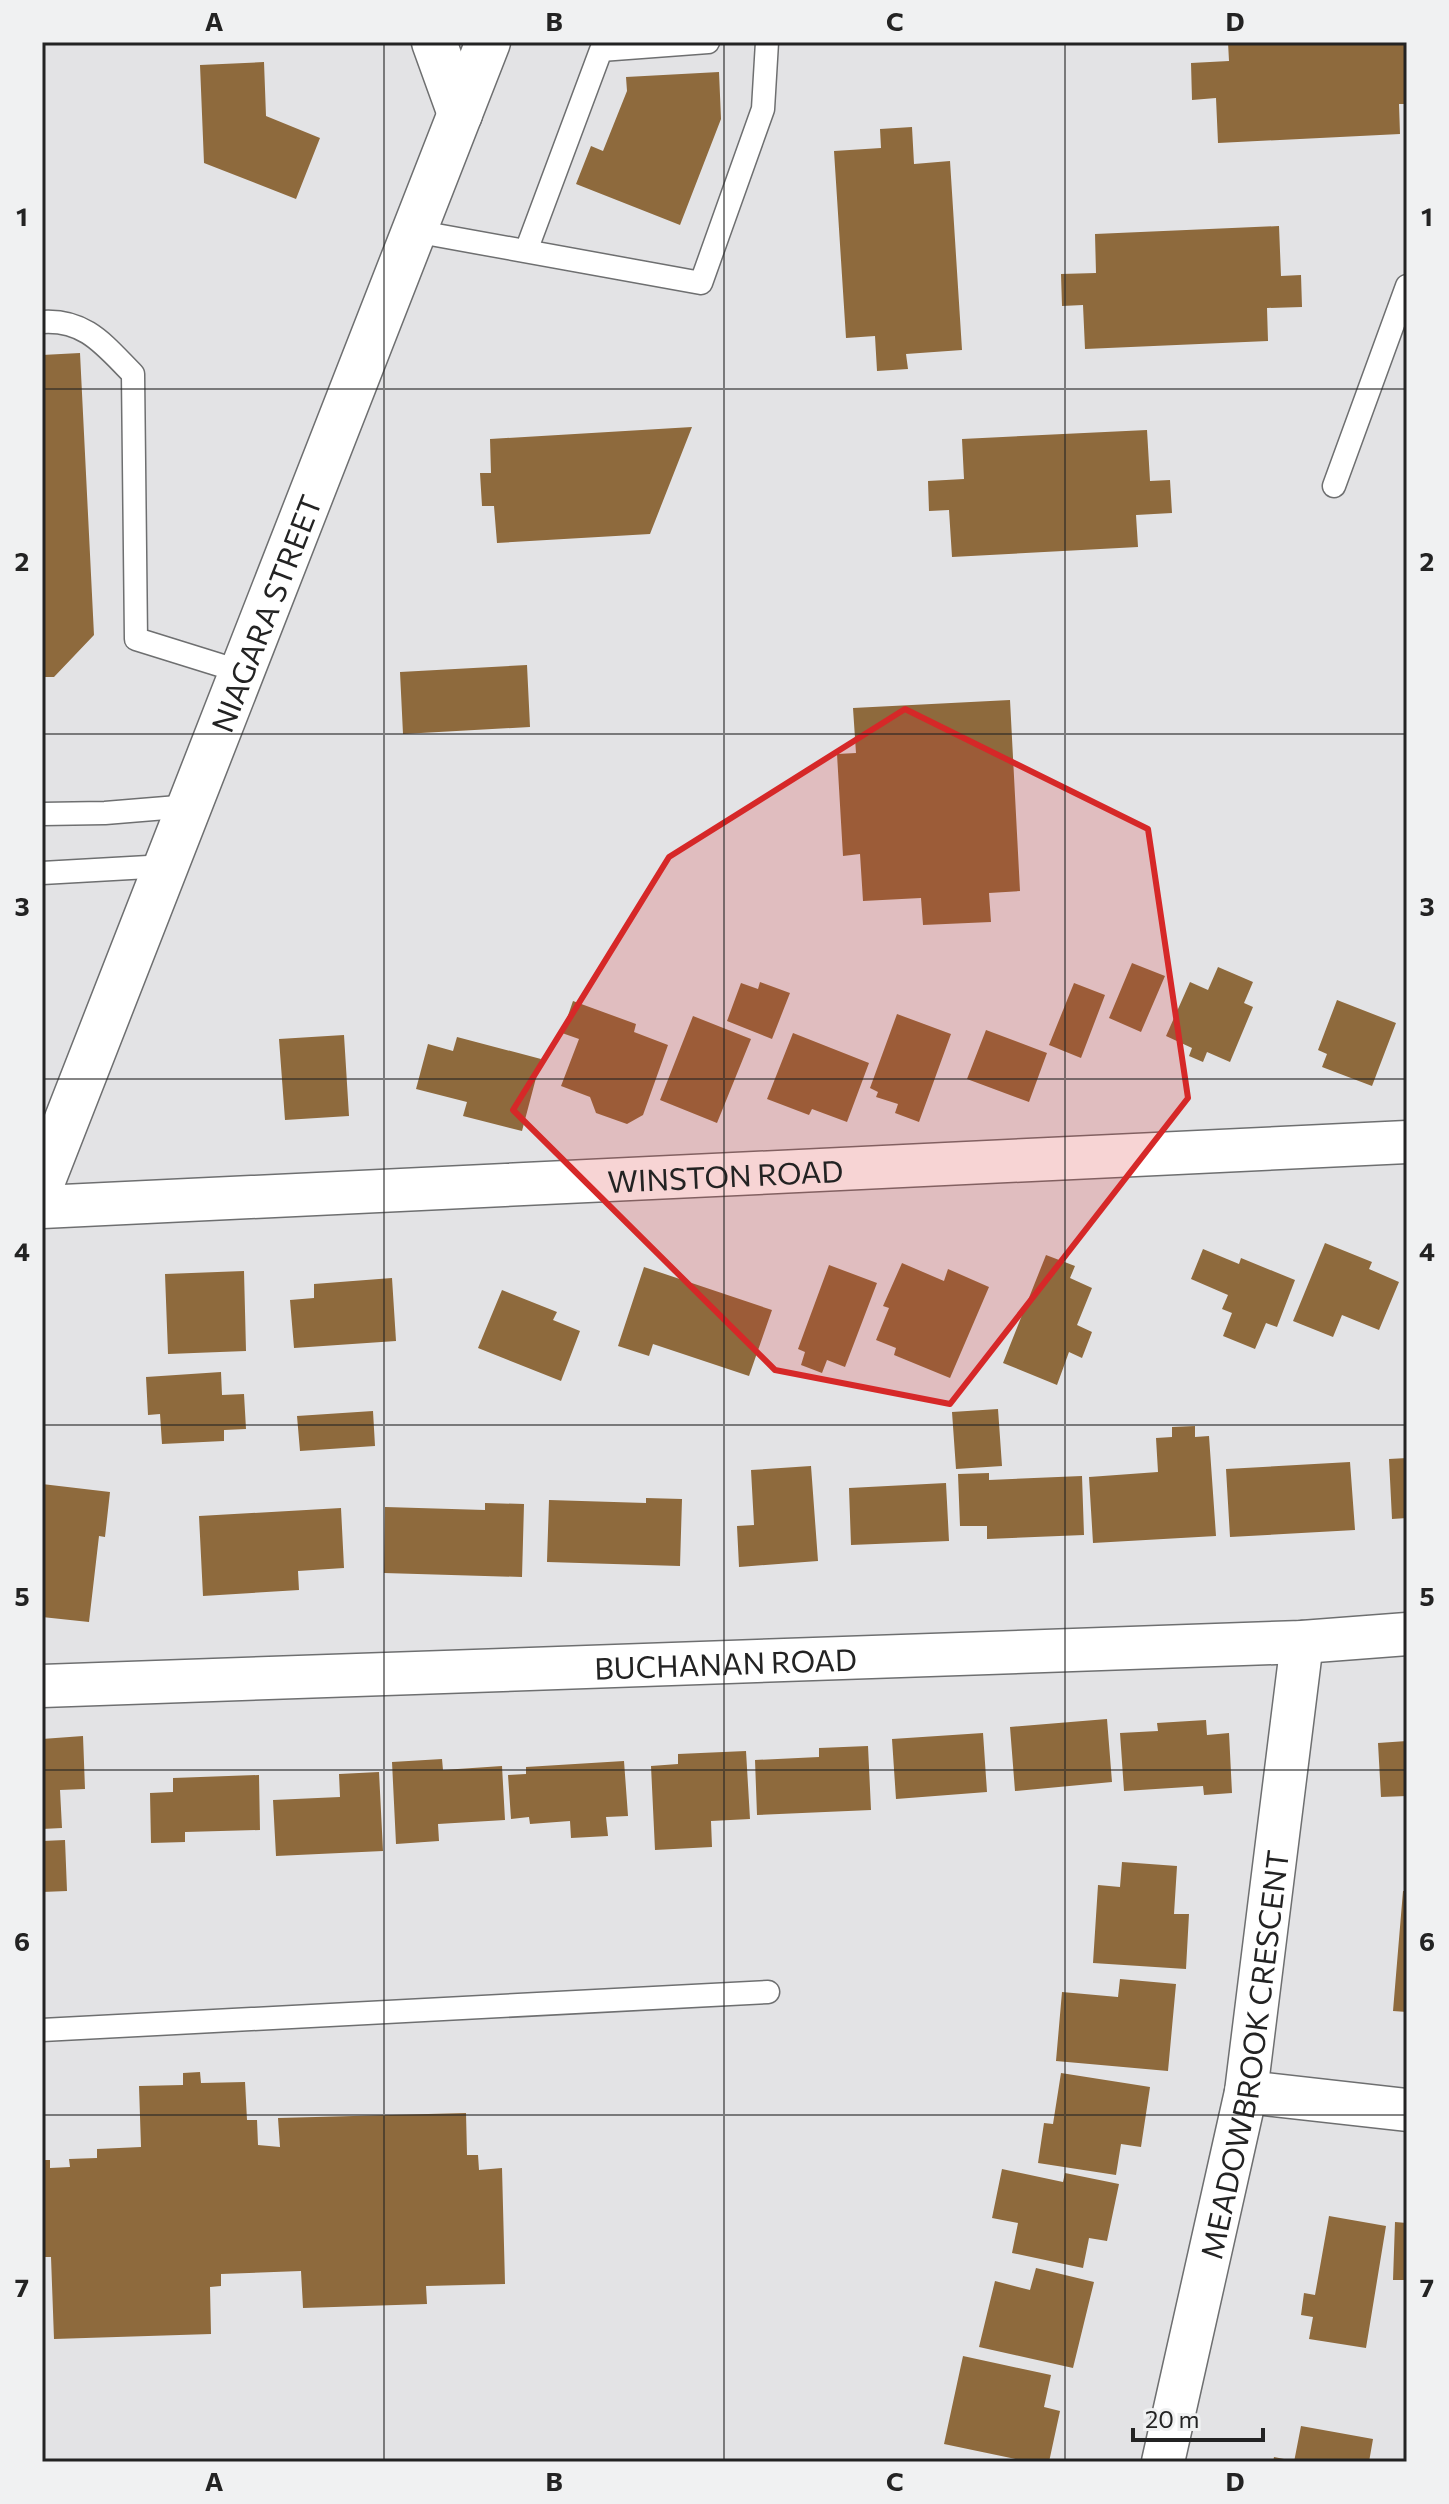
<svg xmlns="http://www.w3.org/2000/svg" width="1449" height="2504" viewBox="0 0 1449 2504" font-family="Commissioner,sans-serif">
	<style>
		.building { fill: #8e6a3d }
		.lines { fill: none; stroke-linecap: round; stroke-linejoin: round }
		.service-casing { stroke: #6e6f70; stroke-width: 25 }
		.minor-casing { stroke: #6e6f70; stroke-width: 45 }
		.secondary-casing { stroke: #6e6f70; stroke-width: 47 }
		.service { stroke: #fff; stroke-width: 22 }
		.minor { stroke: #fff; stroke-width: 42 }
		.secondary { stroke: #fff; stroke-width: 44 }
		.marked { fill: #d62828; fill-opacity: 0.2; stroke: #d62828; stroke-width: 6; stroke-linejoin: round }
		.grid { fill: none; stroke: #232323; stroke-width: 2; stroke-opacity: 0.55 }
		.labels { text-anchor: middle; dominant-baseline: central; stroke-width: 6; stroke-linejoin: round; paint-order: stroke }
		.street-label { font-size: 30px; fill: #232323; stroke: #f0f1f2 }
		.neatline { fill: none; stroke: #232323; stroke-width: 3 }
		.grid-label { font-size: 26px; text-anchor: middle; font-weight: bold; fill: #232323 }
	</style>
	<rect width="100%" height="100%" fill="#e3e3e5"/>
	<!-- building -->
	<path class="building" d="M1228 42H1407V104H1399L1400 134 1218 143 1216 98 1192 100 1191 63 1229 61Z
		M264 62 266 116 320 138 296 199 204 163 200 65Z
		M719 72 721 119 680 225 576 184 591 146 603 151 627 91 626 77Z
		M912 127 914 164 950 161 962 350 906 354 908 369 877 371 875 336 846 338 834 151 881 148 880 129Z
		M1279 226 1281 276 1301 275 1302 307 1267 308 1268 341 1085 349 1083 305 1062 306 1061 274 1096 273 1095 234Z
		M80 353 94 635 54 677H42V355Z
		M692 427 650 534 497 543 494 506H482L480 473H491L490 439Z
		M1147 430 1150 481 1170 480 1172 513 1136 515 1138 547 952 557 949 510 929 511 928 481 964 479 962 439Z
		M527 665 530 727 403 734 400 672Z
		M1010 700 1020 891 989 893 991 922 923 925 921 898 863 901 860 854 843 856 837 754 856 753 853 708Z
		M1132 963 1165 976 1141 1032 1109 1018Z
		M1218 967 1253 982 1244 1003 1253 1007 1230 1062 1207 1052 1203 1062 1189 1056 1192 1048 1166 1036 1190 982 1208 990Z
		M760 982 790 993 772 1039 727 1021 741 983 758 989Z
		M1074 983 1105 995 1081 1058 1049 1045Z
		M1337 1000 1396 1023 1372 1086 1322 1067 1327 1054 1318 1050Z
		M573 1001 636 1024 634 1032 668 1045 643 1115 627 1124 596 1113 590 1097 561 1086 579 1039 562 1033Z
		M897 1014 951 1034 919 1122 895 1113 898 1104 876 1097 878 1092 870 1088Z
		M693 1016 751 1039 717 1123 660 1100Z
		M986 1030 1047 1053 1029 1102 967 1079Z
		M793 1033 869 1063 847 1122 812 1109 809 1115 767 1099Z
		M344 1035 349 1116 285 1120 279 1039Z
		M457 1037 541 1059 522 1131 463 1116 467 1102 416 1089 428 1044 453 1051Z
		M1325 1243 1372 1262 1369 1269 1399 1282 1379 1330 1342 1315 1333 1337 1293 1321Z
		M1203 1249 1239 1264 1241 1258 1295 1280 1277 1327 1266 1323 1255 1349 1223 1336 1232 1313 1222 1309 1228 1295 1191 1279Z
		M1046 1255 1075 1266 1070 1278 1092 1288 1077 1325 1092 1332 1082 1358 1069 1352 1057 1385 1003 1363Z
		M902 1263 944 1281 948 1269 989 1287 950 1378 894 1355 896 1348 876 1340 889 1308 883 1306Z
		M829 1265 877 1283 845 1367 827 1360 822 1373 801 1365 805 1352 798 1349Z
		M644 1267 772 1310 749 1376 653 1344 649 1356 618 1346Z
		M244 1271 246 1351 168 1354 165 1274Z
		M392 1278 396 1341 294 1348 290 1300 314 1298V1284Z
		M502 1290 557 1312 553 1320 580 1331 561 1381 478 1348Z
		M221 1372 222 1395 244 1394 246 1429 224 1430V1441L162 1444 160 1414 148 1415 146 1377Z
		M998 1409 1002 1466 956 1469 952 1412Z
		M373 1411 375 1446 300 1451 297 1416Z
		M1195 1426V1437L1209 1436 1216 1536 1093 1543 1089 1477 1158 1472 1156 1438 1172 1437V1427Z
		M1407 1458V1518L1392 1519 1389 1459Z
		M1350 1462 1355 1530 1230 1537 1226 1469Z
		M811 1466 818 1561 739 1567 737 1526 754 1525 751 1470Z
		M989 1473V1480L1082 1476 1084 1535 987 1539V1526H960L958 1474Z
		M946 1483 949 1541 851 1545 849 1488Z
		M42 1484 110 1492 105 1537 99 1536 89 1622 42 1617V1547L44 1527H42Z
		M646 1498 682 1499 680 1566 547 1562 549 1500 646 1503Z
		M485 1503 524 1504 522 1577 384 1573 385 1507 485 1510Z
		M341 1508 344 1568 298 1571 299 1590 203 1596 199 1516Z
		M1107 1719 1112 1782 1015 1791 1010 1727Z
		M1206 1720 1207 1735 1229 1733 1232 1793 1204 1795 1203 1786 1124 1791 1120 1733 1158 1731 1157 1723Z
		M983 1733 987 1792 896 1799 892 1739Z
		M83 1736 85 1789 60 1790 62 1828 42 1829V1739Z
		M1407 1741V1796L1381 1797 1378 1743Z
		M868 1746 871 1810 757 1815 755 1760 819 1757V1748Z
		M746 1751 750 1819 711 1821 712 1847 655 1850 651 1766 678 1764V1754Z
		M442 1759 443 1770 502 1766 505 1820 438 1824 439 1841 396 1844 392 1762Z
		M624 1761 628 1816 606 1817 608 1836 571 1838 570 1821 530 1824 529 1817 511 1819 508 1775 526 1774V1767Z
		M379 1772 383 1851 276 1856 273 1800 340 1797 339 1774Z
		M259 1775 260 1830 185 1832V1842L151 1843 150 1793 173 1792V1778Z
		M65 1840 67 1891 42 1892V1841Z
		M1122 1862 1177 1866 1174 1914H1189L1186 1969 1093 1963 1098 1885 1120 1887Z
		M1403 1891H1407V2012L1393 2011Z
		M1120 1979 1176 1984 1168 2071 1056 2061 1062 1992 1118 1997Z
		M200 2072 201 2083 245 2082 247 2120H257L258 2145 280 2147 278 2118 466 2113 467 2155H478L479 2170 502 2168 505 2284 426 2286 427 2304 303 2308 301 2271 221 2274V2286L210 2287 211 2334 54 2339 51 2257H42V2160H50V2168L70 2167 69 2159 97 2158V2149L141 2147 139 2086 183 2085V2073Z
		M1061 2073 1150 2087 1141 2147 1121 2144 1116 2175 1038 2163 1044 2123 1053 2124Z
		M1002 2169 1063 2182 1065 2173 1119 2184 1107 2241 1089 2238 1083 2268 1012 2253 1018 2223 992 2218Z
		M1329 2216 1386 2226 1366 2348 1309 2339 1313 2317 1301 2315 1304 2293 1315 2295Z
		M1395 2222 1407 2223V2280H1393Z
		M1036 2268 1094 2282 1073 2368 979 2347 995 2281 1030 2290Z
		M963 2356 1051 2375 1044 2407 1060 2411 1049 2462H1030L944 2444Z
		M1301 2426 1373 2439 1369 2462H1294Z
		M1274 2457 1294 2461V2462H1273Z"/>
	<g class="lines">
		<defs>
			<path id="service" d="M414 231 701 283 763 109 767 42
				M526 251 601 50 708 42
				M42 322C86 319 105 346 133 374L136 639 242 672
				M1334 486 1407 286
				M42 814 105 813 190 806
				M42 873 166 866
				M42 2030 768 1992"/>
			<g id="minor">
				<path id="s1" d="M42 1207 1407 1142"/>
				<path id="s2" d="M42 1686 1302 1642 1407 1634"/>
				<path d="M1246 2092 1407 2110"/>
				<path id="s3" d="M1163 2462 1246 2092 1302 1642"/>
			</g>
			<g id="secondary">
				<path d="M434 42 460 114"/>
				<path id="s4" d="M42 1183 488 42"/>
			</g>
		</defs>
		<!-- service casing -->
		<use href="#service" class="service-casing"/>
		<!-- minor casing -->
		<use href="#minor" class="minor-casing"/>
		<!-- secondary casing -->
		<use href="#secondary" class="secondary-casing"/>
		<!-- service -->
		<use href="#service" class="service"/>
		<!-- minor -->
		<use href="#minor" class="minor"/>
		<!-- secondary -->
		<use href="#secondary" class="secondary"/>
	</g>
	<!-- marked area -->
	<path class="marked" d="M905 709 1148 829 1188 1098 950 1404 775 1370 513 1110 669 857Z"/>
	<!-- grid -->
	<path class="grid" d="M384 42V2462M724 42V2462M1065 42V2462M42 389H1407M42 734H1407M42 1079H1407M42 1425H1407M42 1770H1407M42 2115H1407"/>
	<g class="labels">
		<!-- street labels -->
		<g class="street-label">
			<text stroke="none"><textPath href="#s4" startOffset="612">NIAGARA STREET</textPath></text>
			<text stroke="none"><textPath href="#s1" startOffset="684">WINSTON ROAD</textPath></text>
			<text stroke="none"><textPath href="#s2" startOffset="684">BUCHANAN ROAD</textPath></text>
			<text stroke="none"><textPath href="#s3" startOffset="416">MEADOWBROOK CRESCENT</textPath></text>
		</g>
	</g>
	<!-- border -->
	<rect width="1449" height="2504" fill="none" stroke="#f0f1f2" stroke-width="88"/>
	<!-- scale -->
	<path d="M1133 2428v12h130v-12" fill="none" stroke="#232323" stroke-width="4"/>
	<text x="1145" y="2428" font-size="24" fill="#232323" stroke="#f0f1f2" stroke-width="6" paint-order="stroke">20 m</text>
	<rect x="44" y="44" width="1361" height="2416" class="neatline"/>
	<g class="grid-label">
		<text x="214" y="31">A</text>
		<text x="554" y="31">B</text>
		<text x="895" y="31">C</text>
		<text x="1235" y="31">D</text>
		<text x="22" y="226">1</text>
		<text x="1427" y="226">1</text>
		<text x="22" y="571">2</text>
		<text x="1427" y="571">2</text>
		<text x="22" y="916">3</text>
		<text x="1427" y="916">3</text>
		<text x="22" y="1261">4</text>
		<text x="1427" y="1261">4</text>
		<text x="22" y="1606">5</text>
		<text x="1427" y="1606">5</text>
		<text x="22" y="1951">6</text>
		<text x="1427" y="1951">6</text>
		<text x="22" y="2297">7</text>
		<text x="1427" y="2297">7</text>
		<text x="214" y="2491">A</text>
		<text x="554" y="2491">B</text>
		<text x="895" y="2491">C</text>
		<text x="1235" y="2491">D</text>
	</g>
</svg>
